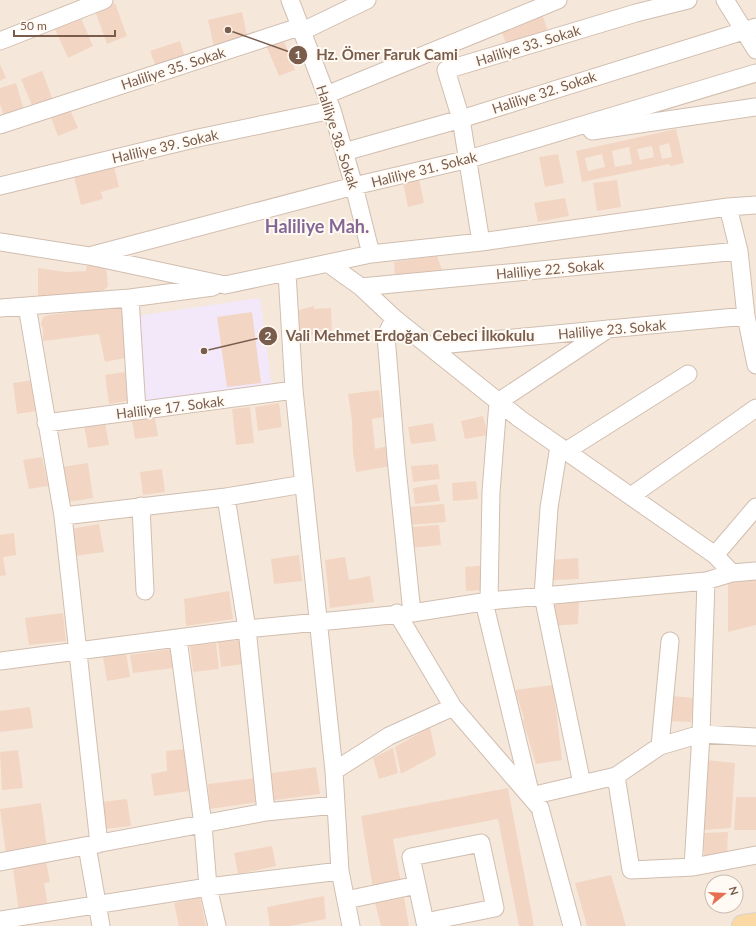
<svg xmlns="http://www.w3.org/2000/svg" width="756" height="926" viewBox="0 0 756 926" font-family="Lato,sans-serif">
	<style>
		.residential { fill: #f5e8da; fill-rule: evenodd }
		.education { fill: #f3e8fa }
		.building { fill: #f3d5c3; fill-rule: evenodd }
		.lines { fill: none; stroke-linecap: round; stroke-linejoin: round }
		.minor-casing { stroke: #d1beb0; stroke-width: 19 }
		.major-casing { stroke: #dad1cd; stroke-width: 24 }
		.minor { stroke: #fff; stroke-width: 17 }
		.major { stroke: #fbd9a5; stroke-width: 22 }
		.labels { text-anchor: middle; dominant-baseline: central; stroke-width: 4; stroke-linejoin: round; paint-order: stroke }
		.street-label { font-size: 14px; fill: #7a5c4d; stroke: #fffaf3 }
		.district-label { font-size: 18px; font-weight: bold; fill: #846695; stroke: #fffaf3 }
		.leader { fill: none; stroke: #7a5c4d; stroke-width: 1.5 }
		.callout-dot { fill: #7a5c4d; stroke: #fffaf3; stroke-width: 1.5 }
		.mark-label { font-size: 12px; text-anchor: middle; font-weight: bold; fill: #fff }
		.callout-label { font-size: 15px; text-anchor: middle; font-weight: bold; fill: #7a5c4d; stroke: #fffaf3; stroke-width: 4; stroke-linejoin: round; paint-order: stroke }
	</style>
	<rect width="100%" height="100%" fill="#fdf6ec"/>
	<!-- residential -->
	<path class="residential" d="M0 0H756V926H0ZM712 882H736V906H712Z"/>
	<!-- education -->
	<path class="education" d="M260 298 272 387 146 405 136 316Z"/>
	<!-- building -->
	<path class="building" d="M115 3 127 36 107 44 95 11Z
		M541 11 548 31 507 46 500 27Z
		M242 12 248 40 214 47 208 20Z
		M80 16 93 46 68 58 54 27Z
		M276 38 285 43 295 70 279 76 265 43Z
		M180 41 185 57 156 67 150 51Z
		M0 64 6 78 0 81Z
		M42 71 53 100 33 108 21 79Z
		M16 83 24 110 4 116 0 104V88Z
		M69 107 78 128 58 136 50 115Z
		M676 129 684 163 671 166 669 164 582 182 576 151ZM669 143 672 157 662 159 659 146ZM652 146 654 157 640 160 637 149ZM629 147 632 164 615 167 612 151ZM602 154 605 167 588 171 585 158Z
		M558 154 564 183 545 187 539 157Z
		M114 166 119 187 101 192 103 199 81 205 74 177Z
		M419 179 424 203 408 207 403 183Z
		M617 180 621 207 597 211 593 183Z
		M565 198 569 216 538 222 534 203Z
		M437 256 442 270 395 275 394 262Z
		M87 265 106 266 108 286 105 289 100 292H85V296L38 300V268L66 272 86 271Z
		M314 306V309L331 308 332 333 299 336 296 311Z
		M118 307 126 314 130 357 105 362 99 334 43 341V329L41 324 43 317 49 315Z
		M252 312 261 383 227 387 217 317Z
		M125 372 128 401 109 404 105 375Z
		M33 380 37 411 17 414 13 383Z
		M379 390 383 417 372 419 375 449 388 446 391 466 356 472 353 453 352 421 348 394Z
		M279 403 282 427 258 431 255 407Z
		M250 407 254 443 236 445 232 409Z
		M483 416 488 435 465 439 461 421Z
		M155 418 158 436 135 439 132 421Z
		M105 422 109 445 88 448 84 425Z
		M433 423 436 441 411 444 408 427Z
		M42 457 48 486 29 489 23 460Z
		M88 463 93 498 68 502 62 467Z
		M438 464 440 479 413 482 411 466Z
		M162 469 165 492 143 495 140 472Z
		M476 481 478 499 453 501 452 483Z
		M437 484 440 501 415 504 413 488Z
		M444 504 446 522 410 525 408 507Z
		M99 524 104 552 75 556 71 529Z
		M439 525 441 545 411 548 409 527Z
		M14 533 16 555 3 557 6 575 0 576V535Z
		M299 555 302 581 274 584 271 559Z
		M345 557 349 580 370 576 374 602 330 608 325 560Z
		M578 558 579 579 553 580 551 560Z
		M486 565 487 590 466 591 465 567Z
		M756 580V625L728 632V583Z
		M229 591 233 619 186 626 184 599Z
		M579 600 578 624 555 626 554 602Z
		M63 613 66 641 29 645 25 618Z
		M241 640 245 664 221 667 218 642Z
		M216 643 219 669 193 672 190 646Z
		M172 649 174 668 133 673 130 655Z
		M126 653 130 677 107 681 103 657Z
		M553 685 562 760 536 764 523 721 524 718 515 690Z
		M671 696 695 698 691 722 667 721Z
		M30 707 33 728 0 732V711Z
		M430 727 436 755 401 774 395 747Z
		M393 748 398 773 379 779 373 758Z
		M185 749 189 791 154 796 151 774 167 771 166 751Z
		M18 750 23 788 2 790 0 752Z
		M706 760 735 763 731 828 704 830Z
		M316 767 320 794 268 801 265 774Z
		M256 778 258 802 210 809 208 784Z
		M508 788 534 926H519L498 819 393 839 401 883 373 889 361 816Z
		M736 797H756V830H734Z
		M127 799 131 826 105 829 101 802Z
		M41 803 47 848 6 854 0 809Z
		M728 832 727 855 704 858V833Z
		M272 846 276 866 238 874 234 853Z
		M46 861 50 882 44 883 48 906 19 912 13 868Z
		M611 875 626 926H587L575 883Z
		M324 896 326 919 290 926H270L267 907Z
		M200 897 206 926H179L174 903Z
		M404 898 409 926H381L375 903Z"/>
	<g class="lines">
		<defs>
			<path id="minor" d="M290 0 332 110 354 186 371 254
				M725 0 756 50
				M0 41 104 0
				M326 95 558 0
				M0 125 299 27 309 28 367 0
				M592 131 756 107
				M344 152 461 119 756 27
				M0 186 198 138 332 110
				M728 207 739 251 746 316 756 365
				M0 242 89 256 225 285 371 254 481 242 728 207 756 205
				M481 242 461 119 446 70 636 13 688 0
				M93 255 354 186 469 159 756 73
				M329 264 361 287 394 318 520 419 715 555 732 573
				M287 273 294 390 334 771 340 871 351 926
				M361 287 739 251
				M130 298 137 411
				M27 306 63 516 99 844
				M0 308 130 298 213 287
				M394 318 386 336 396 458 412 613
				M429 346 746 316
				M46 423 294 390
				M559 446 549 508 543 596 582 784
				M566 451 688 374
				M631 496 756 408
				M226 497 247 629 266 812
				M141 506 145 591
				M63 516 226 497 304 484
				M715 555 756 507
				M489 601 491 492 498 402 608 329
				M484 602 531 796 616 776 660 746 701 734 756 737
				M397 613 453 707 540 808 572 926
				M178 639 203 825 208 887 217 926
				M0 661 247 629 412 613 489 601 706 581 732 573 756 571
				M660 746 670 641
				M334 771 389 736 453 707
				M616 776 631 870 693 867 756 855
				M481 843 495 908 425 922 411 857Z
				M87 846 101 926
				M0 862 266 812 335 805
				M693 867 701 734 706 581
				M346 900 417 885
				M0 920 208 887 340 871"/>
			<path id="major" d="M743 926 756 924"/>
		</defs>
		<!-- minor casing -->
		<use href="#minor" class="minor-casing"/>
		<!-- major casing -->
		<use href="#major" class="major-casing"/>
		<!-- minor -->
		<use href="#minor" class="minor"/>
		<!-- major -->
		<use href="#major" class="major"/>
	</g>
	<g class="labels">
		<!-- street labels -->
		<g class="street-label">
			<text transform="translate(528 45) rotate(-17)">Haliliye 33. Sokak</text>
			<text transform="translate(173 68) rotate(-18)">Haliliye 35. Sokak</text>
			<text transform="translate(544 92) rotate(-18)">Haliliye 32. Sokak</text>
			<text transform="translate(338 137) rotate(72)">Haliliye 38. Sokak</text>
			<text transform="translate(165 146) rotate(-13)">Haliliye 39. Sokak</text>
			<text transform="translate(424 169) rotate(-14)">Haliliye 31. Sokak</text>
			<text transform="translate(550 269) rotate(-5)">Haliliye 22. Sokak</text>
			<text transform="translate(612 329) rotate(-5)">Haliliye 23. Sokak</text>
			<text transform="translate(170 407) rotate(-7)">Haliliye 17. Sokak</text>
		</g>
		<!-- district labels -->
		<g class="district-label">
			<text x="317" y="226">Haliliye Mah.</text>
		</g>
	</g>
	<!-- callouts -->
	<path class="leader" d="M228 30L298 55M204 351L268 336"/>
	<g class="callout-dot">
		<circle cx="228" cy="30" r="4"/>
		<circle cx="204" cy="351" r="4"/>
		<circle cx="298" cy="55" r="10"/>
		<circle cx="268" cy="336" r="10"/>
	</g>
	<g class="mark-label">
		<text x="298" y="59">1</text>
		<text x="268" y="340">2</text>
	</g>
	<g class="callout-label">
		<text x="387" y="60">Hz. Ömer Faruk Cami</text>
		<text x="410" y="341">Vali Mehmet Erdoğan Cebeci İlkokulu</text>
	</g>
	<!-- north arrow -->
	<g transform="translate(724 894) rotate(72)"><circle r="19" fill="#fffaf3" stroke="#cabbb1"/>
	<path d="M0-3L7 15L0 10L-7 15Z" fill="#e76f51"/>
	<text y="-6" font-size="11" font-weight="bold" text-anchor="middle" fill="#7a5c4d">N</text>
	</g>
	<!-- scale -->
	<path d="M14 30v6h101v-6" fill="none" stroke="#7a5c4d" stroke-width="2"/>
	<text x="20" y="30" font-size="12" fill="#7a5c4d" stroke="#fffaf3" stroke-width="3" paint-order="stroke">50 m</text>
</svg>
